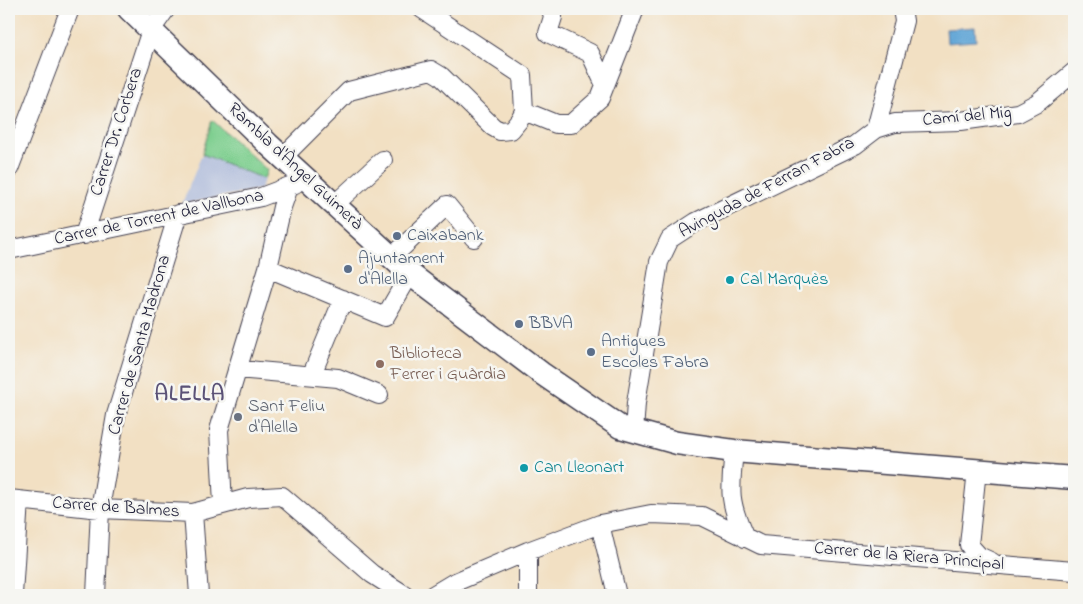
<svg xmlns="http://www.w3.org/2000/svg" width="1083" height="604" viewBox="0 0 1083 604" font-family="'Indie Flower',sans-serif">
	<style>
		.industrial { fill: #bac4de }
		.green { fill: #7fcf90; stroke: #507866 }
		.water { fill: #61a5d6; stroke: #426488 }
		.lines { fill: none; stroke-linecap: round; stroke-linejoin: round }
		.minor-casing { stroke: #413e4f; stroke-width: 20 }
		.major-casing { stroke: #413e4f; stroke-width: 25 }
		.minor { stroke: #fff; stroke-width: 18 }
		.major { stroke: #fff; stroke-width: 22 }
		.service-dot { fill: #5c6f8a; stroke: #f6f6f2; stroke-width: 2 }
		.culture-dot { fill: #0f9aa8; stroke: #f6f6f2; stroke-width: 2 }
		.education-dot { fill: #8d6e63; stroke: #f6f6f2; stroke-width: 2 }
		.worship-dot { fill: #6b7280; stroke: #f6f6f2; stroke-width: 2 }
		.labels { text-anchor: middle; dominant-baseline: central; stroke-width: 5; stroke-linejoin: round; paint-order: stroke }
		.street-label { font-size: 18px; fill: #22223b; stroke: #f6f6f2 }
		.service-label { font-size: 18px; fill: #4e5e75; stroke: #f6f6f2; text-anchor: start }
		.culture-label { font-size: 18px; fill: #0d838f; stroke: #f6f6f2; text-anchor: start }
		.education-label { font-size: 18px; fill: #785e54; stroke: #f6f6f2; text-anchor: start }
		.worship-label { font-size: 18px; fill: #5b616d; stroke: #f6f6f2; text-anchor: start }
		.district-label { font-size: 22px; font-weight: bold; letter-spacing: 1px; fill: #5b5277; stroke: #f6f6f2 }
	</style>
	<rect width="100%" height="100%" fill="#f6f6f2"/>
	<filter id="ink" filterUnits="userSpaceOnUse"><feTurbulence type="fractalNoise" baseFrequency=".02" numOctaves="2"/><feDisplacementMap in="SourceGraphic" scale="10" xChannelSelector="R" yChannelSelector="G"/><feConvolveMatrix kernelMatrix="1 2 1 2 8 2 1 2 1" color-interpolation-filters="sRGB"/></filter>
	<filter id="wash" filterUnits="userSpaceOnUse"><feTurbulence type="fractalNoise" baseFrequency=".0096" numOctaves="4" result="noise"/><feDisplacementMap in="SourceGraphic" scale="20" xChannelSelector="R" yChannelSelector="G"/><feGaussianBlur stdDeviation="1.12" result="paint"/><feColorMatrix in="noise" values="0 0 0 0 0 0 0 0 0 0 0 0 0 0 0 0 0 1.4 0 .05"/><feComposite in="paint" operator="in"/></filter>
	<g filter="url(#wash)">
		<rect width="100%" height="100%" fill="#f2e0c3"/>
		<!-- industrial -->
		<path class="industrial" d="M202 154 264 179 261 189 182 204Z"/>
		<!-- green -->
		<path class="green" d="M212 120 267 170 264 179 202 154Z"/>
		<!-- water -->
		<path class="water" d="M975 27 976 41 947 43 946 29Z"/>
	</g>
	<g filter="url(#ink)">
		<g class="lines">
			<defs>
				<path id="minor" d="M422 9 522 75 524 111 556 124H571L600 98 635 9
					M551 9 553 17 548 33 590 53 605 85
					M876 129 904 21 902 9
					M283 157 349 91 431 70 441 76 493 127 500 131 511 130 520 119 524 111
					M9 169 70 9
					M335 204 383 160
					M84 235 151 30 166 9
					M9 250 261 197 295 184
					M392 257 447 205 474 238
					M268 268 385 317 410 274
					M237 369 338 378 379 395
					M312 374 343 299
					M634 432 636 403 659 262 670 239 696 222 855 145 876 129 895 123 961 121 1018 113 1037 103 1074 72
					M734 451C730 490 728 501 745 538
					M977 470 969 545 979 556 992 562
					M9 499 100 509 193 513 248 498 282 496 372 574 405 595
					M223 504 219 430 268 268 282 207 289 187
					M193 513 199 595
					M600 524 617 595
					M13 595 19 500
					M96 595 100 509 116 415 178 214
					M433 595 453 583 528 551 600 524 651 514 702 516 761 545 1074 571
					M528 595V551"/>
				<path id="major" d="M129 9 268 144 410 274 541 373 620 427 677 443 734 451 1074 478"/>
			</defs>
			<!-- minor casing -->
			<use href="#minor" class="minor-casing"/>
			<!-- major casing -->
			<use href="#major" class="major-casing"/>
			<!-- minor -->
			<use href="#minor" class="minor"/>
			<!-- major -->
			<use href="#major" class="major"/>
		</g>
	</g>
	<!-- markers -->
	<g class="service-dot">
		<circle cx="397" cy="236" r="5"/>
		<circle cx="348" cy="269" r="5"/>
		<circle cx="519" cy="324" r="5"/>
		<circle cx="591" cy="352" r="5"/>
	</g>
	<g class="culture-dot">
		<circle cx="730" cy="280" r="5"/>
		<circle cx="524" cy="468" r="5"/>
	</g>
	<circle class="education-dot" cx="380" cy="364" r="5"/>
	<circle class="worship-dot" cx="238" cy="417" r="5"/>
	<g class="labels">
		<!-- street labels -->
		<g class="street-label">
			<text transform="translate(967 117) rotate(-5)">Camí del Mig</text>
			<text transform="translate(117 132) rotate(-72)">Carrer Dr. Corbera</text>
			<text transform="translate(295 167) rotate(43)">Rambla d'Àngel Guimerà</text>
			<text transform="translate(767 188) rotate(-28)">Avinguda de Ferran Fabra</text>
			<text transform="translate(159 218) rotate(-12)">Carrer de Torrent de Vallbona</text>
			<text transform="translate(140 345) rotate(-74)">Carrer de Santa Madrona</text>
			<text transform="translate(116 508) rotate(4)">Carrer de Balmes</text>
			<text transform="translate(909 557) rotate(5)">Carrer de la Riera Principal</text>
		</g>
		<!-- service labels -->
		<g class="service-label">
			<text x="407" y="236">Caixabank</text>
			<text x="358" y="259">Ajuntament<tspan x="358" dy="21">d'Alella</tspan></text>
			<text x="529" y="324">BBVA</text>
			<text x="601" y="342">Antigues<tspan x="601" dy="21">Escoles Fabra</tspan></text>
		</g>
		<!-- culture labels -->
		<g class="culture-label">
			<text x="740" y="280">Cal Marquès</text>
			<text x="534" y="468">Can Lleonart</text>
		</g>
		<!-- education labels -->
		<g class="education-label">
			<text x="390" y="354">Biblioteca<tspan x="390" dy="21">Ferrer i Guàrdia</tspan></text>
		</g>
		<!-- worship labels -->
		<g class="worship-label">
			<text x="248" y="407">Sant Feliu<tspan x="248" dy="21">d'Alella</tspan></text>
		</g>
		<!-- district labels -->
		<g class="district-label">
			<text x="190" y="395">ALELLA</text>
		</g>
	</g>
	<!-- margin -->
	<rect width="1083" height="604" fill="none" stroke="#f6f6f2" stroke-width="30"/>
</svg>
